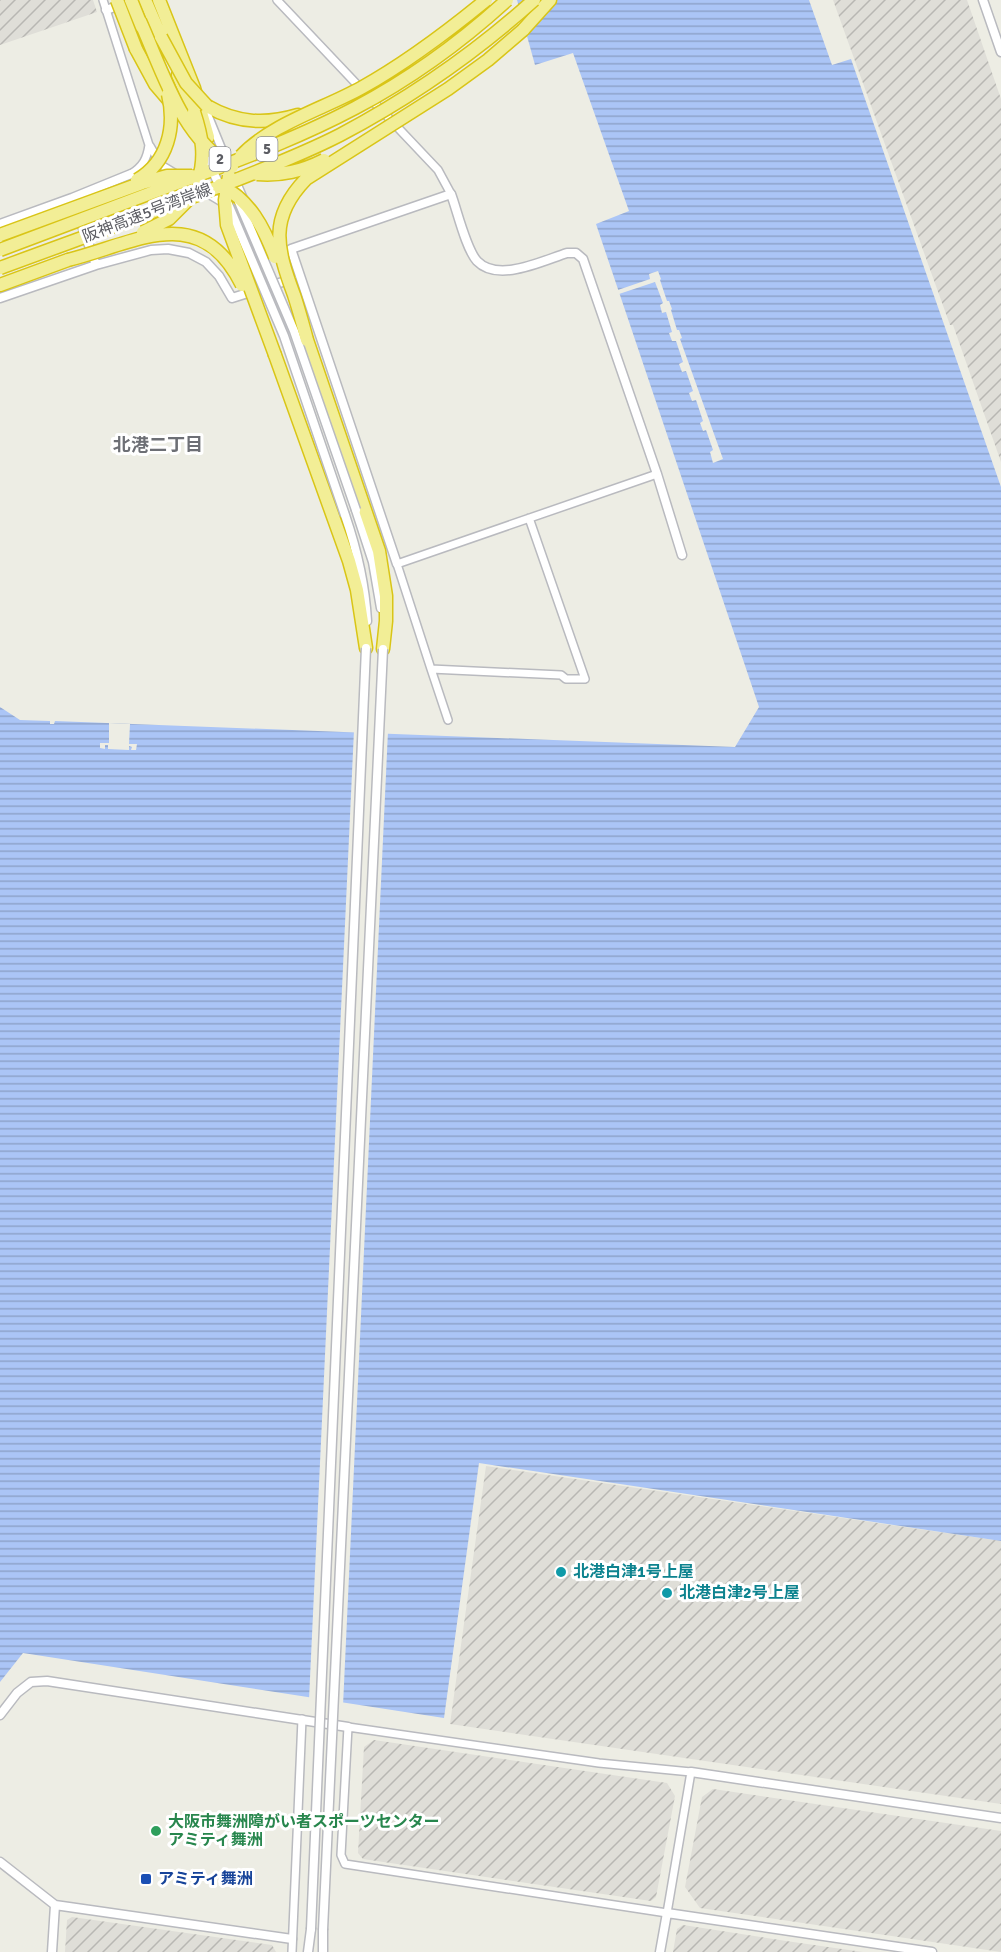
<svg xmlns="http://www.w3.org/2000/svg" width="1001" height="1952" viewBox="0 0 1001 1952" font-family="Signika,'Noto Sans JP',sans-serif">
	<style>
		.industrial { fill: url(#industrial-furrows) }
		.water { fill: url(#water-rules) }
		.pier { fill: #edede4 }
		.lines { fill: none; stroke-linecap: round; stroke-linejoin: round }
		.minor-casing { stroke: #b9babf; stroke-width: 10 }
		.tertiary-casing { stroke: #b9babf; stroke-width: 11 }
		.motorway-casing { stroke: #d9c517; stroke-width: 15 }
		.minor { stroke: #fff; stroke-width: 7 }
		.tertiary { stroke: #fff; stroke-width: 8 }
		.motorway { stroke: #f2ee96; stroke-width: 12 }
		.tertiary-bridge-casing { stroke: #b9babf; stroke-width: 11; stroke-linecap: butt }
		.motorway-bridge-casing { stroke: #d9c517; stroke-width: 15; stroke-linecap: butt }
		.tertiary-bridge { stroke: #fff; stroke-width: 8 }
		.motorway-bridge { stroke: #f2ee96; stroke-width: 12 }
		.culture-dot { fill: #0f9aa8; stroke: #fff; stroke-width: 2 }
		.leisure-dot { fill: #2e9e5b; stroke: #fff; stroke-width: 2 }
		.transit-dot { fill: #1a4fb4; stroke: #fff; stroke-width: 2 }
		.labels { text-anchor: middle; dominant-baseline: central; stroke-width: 6; stroke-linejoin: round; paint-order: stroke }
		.shield { fill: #fff; stroke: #8d8e92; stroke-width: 1.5 }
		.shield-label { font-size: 15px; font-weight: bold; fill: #5c5d63 }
		.street-label { font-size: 16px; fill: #5c5d63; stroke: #fff }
		.culture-label { font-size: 16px; font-weight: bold; fill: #0d838f; stroke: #fff; text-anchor: start }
		.leisure-label { font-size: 16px; font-weight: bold; fill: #27864d; stroke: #fff; text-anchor: start }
		.transit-label { font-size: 16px; font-weight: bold; fill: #164399; stroke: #fff; text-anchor: start }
		.neighbourhood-label { font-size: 18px; font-weight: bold; fill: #6d6f75; stroke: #fff }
	</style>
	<defs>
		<pattern id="industrial-furrows" width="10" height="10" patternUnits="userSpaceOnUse" patternTransform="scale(1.5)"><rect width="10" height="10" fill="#dfded8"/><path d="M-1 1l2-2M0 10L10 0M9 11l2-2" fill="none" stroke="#b8b7b3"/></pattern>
		<pattern id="water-rules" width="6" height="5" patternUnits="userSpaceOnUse" patternTransform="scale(1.5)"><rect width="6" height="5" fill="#abc5f6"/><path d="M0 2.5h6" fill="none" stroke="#8ea3cb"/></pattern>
	</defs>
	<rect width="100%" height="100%" fill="#edede4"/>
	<!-- industrial -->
	<path class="industrial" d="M0 0H93L97 12 0 45Z
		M833 0H967L1001 99V462L953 325H950Z
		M486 1466 1001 1541V1804L450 1724Z
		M374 1740 667 1783 675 1796 656 1897 651 1901 363 1859 358 1853 364 1747Z
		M713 1789 1001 1831V1952L700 1908 685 1887 702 1797Z
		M72 1917 272 1945 276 1952H65L67 1920Z
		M683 1925 786 1941 863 1952H673L677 1929Z"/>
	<!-- water -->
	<path class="water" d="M517 0H809L832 65 851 59 1001 487V1541L479 1463 444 1718 23 1653 0 1682V707L20 720 50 721V724H54L55 721 735 747 759 707 596 224 629 211 573 53 535 65Z"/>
	<!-- pier -->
	<path class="pier" d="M658 271 661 279 660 280 667 301H669L672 309 671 310 677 330H679L682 338 680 339 723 459 713 463 710 452 713 450 706 430 703 431 700 423 703 421 696 400 692 401 689 393 693 391 686 371 682 372 679 364 683 362 676 341H672L669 333 672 332 666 312 662 313 660 305 663 303 655 282 616 295 615 291 650 279 649 274Z
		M109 723 130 724 129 744H137L136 750H131L132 747 129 746V750L108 749V745H105V749L100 748V743H109Z
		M354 730 388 731 343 1706 309 1700Z"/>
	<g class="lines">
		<defs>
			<path id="minor" d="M103 0 149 145C147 159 143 166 131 174
				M277 0 438 170 451 194
				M205 108 227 162
				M150 146 161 165 176 174
				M234 177 244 200
				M185 180 245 216
				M529 518 585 679H566L561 675 431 669 397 564 657 474
				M431 669 448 720
				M348 1727 599 1763 691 1772 667 1913 345 1864 341 1855Z
				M292 1952 302 1719"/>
			<path id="tertiary" d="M983 0 1001 52
				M106 10 123 4
				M74 203 96 265
				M0 224 72 198 131 174
				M0 298 96 265 151 250 168 249 189 253 206 262 219 276 232 298 292 279
				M356 510 373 562 381 608
				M345 515C357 550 365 584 367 621
				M397 564 291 249 451 194C457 210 466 249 477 261 498 283 542 261 567 253H576L583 259 657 474 682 555
				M0 1715 17 1693 31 1682 47 1681 348 1727
				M691 1772 1001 1818
				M0 1862 55 1905 292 1939
				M323 1930V1952
				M52 1952 55 1905
				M308 1952 311 1929
				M660 1952 667 1913 932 1952"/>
			<path id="motorway" d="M145 0 165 46
				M159 0 194 88 208 137
				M523 30 550 0
				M136 49 155 84 173 105
				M178 75 194 112
				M207 106C236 123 265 125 298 115
				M0 285 68 260
				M307 340 379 551 386 596V621L383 649
				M275 355 349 561 357 590 366 648"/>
		</defs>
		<!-- minor casing -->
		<use href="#minor" class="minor-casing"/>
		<!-- tertiary casing -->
		<use href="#tertiary" class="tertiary-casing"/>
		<!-- motorway casing -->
		<use href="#motorway" class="motorway-casing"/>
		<!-- minor -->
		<use href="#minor" class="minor"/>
		<!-- tertiary -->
		<use href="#tertiary" class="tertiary"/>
		<!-- motorway -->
		<use href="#motorway" class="motorway"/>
		<defs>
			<path id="tertiary-bridge" d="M204 152 221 189
				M239 202 294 331 356 510
				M228 204 284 336 345 515
				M311 1929 366 648
				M323 1930 383 649"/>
			<path id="motorway-bridge" d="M117 0 136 49
				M131 0 142 27
				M140 21C163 72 181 137 232 167
				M161 37 186 83 207 106
				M194 112C202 136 206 157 198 181
				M241 156C271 124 323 109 361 88 406 63 447 32 486 0
				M257 174C282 176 302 171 324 160
				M229 176 225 200 227 225 275 355
				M137 180C168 162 176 127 168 94
				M220 185C250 200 264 228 275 257
				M143 232 169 219 189 199
				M0 235 142 183 167 176H192
				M0 250C65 225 131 201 196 176 250 156 304 135 355 108 410 79 461 42 507 0
				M68 260C136 243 200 200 242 285
				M0 268C73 241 146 215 218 187 259 171 301 155 340 135 410 98 474 54 534 0
				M307 340C303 325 299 310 294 295 277 249 268 218 306 179L448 89 488 60 523 30"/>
		</defs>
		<!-- tertiary-bridge casing -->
		<use href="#tertiary-bridge" class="tertiary-bridge-casing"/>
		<!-- motorway-bridge casing -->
		<use href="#motorway-bridge" class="motorway-bridge-casing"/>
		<!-- tertiary-bridge -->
		<use href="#tertiary-bridge" class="tertiary-bridge"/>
		<!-- motorway-bridge -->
		<use href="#motorway-bridge" class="motorway-bridge"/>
	</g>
	<!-- markers -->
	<g class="culture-dot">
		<circle cx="561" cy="1572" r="6"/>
		<circle cx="667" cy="1593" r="6"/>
	</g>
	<circle class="leisure-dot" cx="156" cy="1831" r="6"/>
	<rect class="transit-dot" x="140" y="1873" width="12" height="12" rx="3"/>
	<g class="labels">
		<!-- shield labels -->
		<g class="shield">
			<rect x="256.5" y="137" width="21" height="24" rx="4.5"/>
			<rect x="209.5" y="147" width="21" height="24" rx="4.5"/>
		</g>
		<g class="shield-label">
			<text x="267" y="149">5</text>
			<text x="220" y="159">2</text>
		</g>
		<!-- street labels -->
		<g class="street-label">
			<text transform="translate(147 213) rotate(-21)">阪神高速5号湾岸線</text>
		</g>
		<!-- culture labels -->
		<g class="culture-label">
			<text x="573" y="1572">北港白津1号上屋</text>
			<text x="679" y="1593">北港白津2号上屋</text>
		</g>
		<!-- leisure labels -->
		<g class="leisure-label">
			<text x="168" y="1822">大阪市舞洲障がい者スポーツセンター<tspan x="168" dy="18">アミティ舞洲</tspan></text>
		</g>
		<!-- transit labels -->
		<g class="transit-label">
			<text x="158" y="1879">アミティ舞洲</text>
		</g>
		<!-- neighbourhood labels -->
		<g class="neighbourhood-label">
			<text x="158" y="445">北港二丁目</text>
		</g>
	</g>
</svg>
